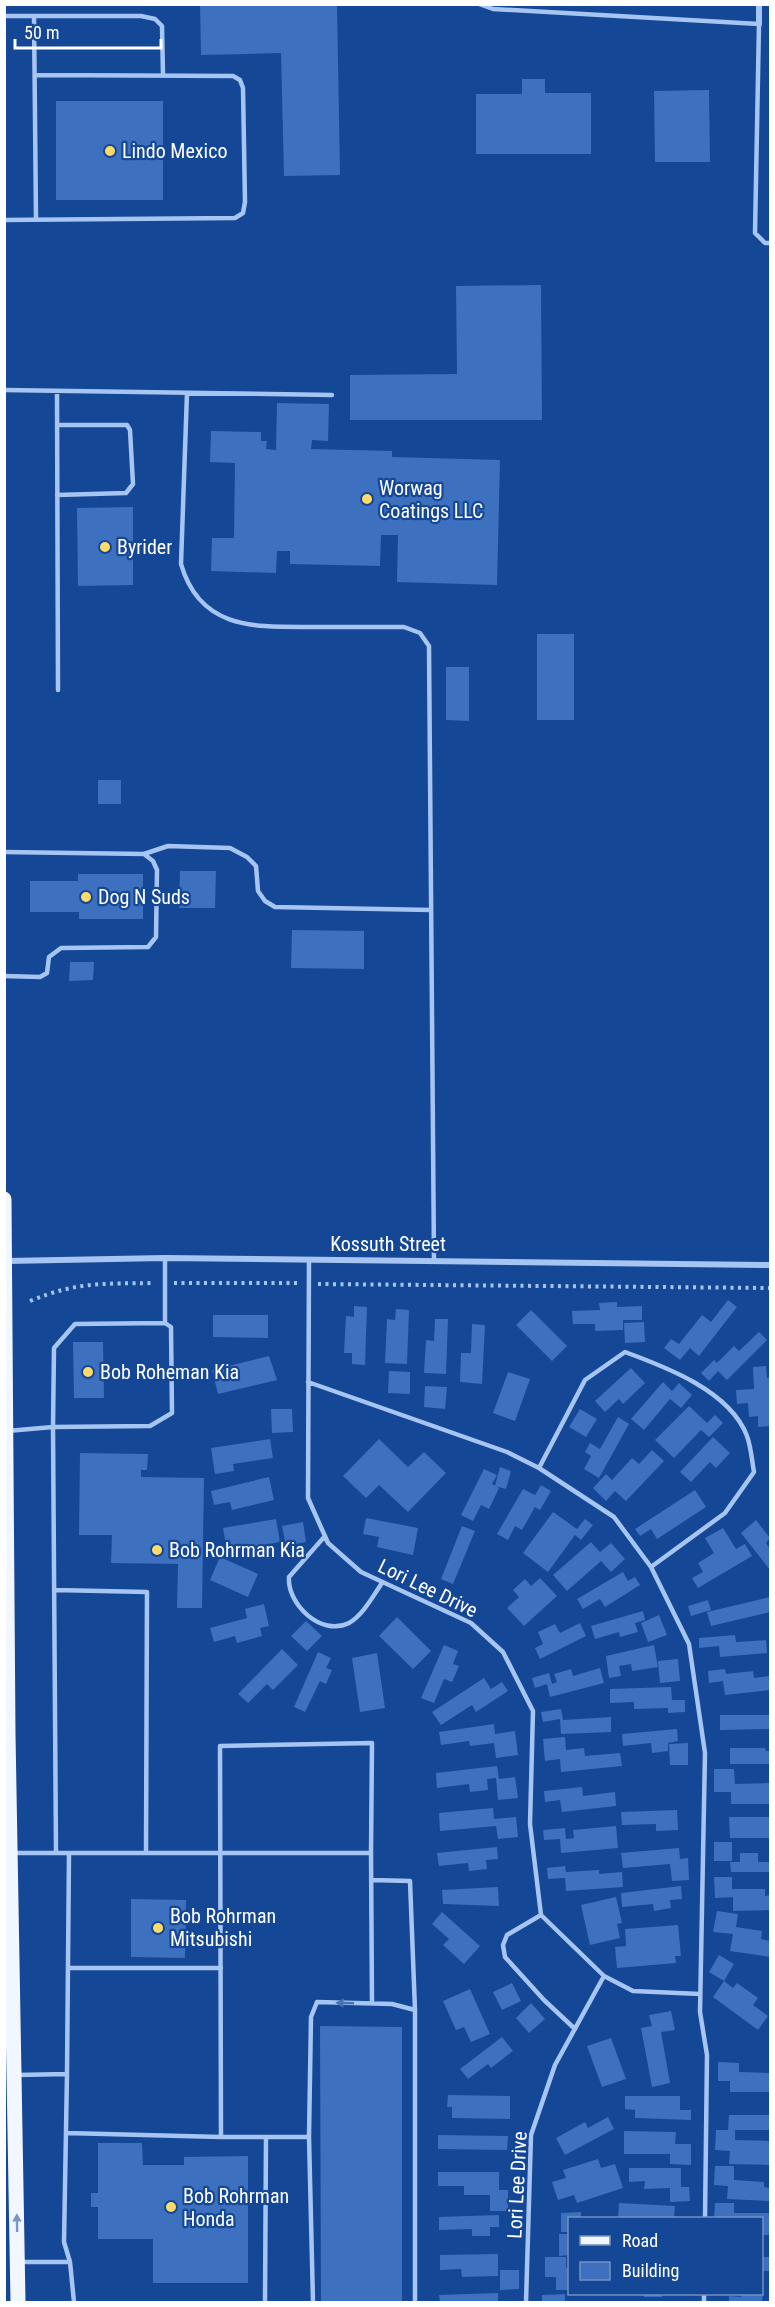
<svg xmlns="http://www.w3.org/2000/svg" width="775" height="2307" viewBox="0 0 775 2307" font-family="'Roboto Condensed',sans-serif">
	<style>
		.building { fill: #3d70be }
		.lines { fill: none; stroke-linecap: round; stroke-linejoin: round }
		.path { stroke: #a6c5f2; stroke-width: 4; stroke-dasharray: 3 4.5; stroke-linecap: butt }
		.service { stroke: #a6c5f2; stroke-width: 4.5 }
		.minor { stroke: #a6c5f2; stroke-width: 6 }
		.primary { stroke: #f1f6ff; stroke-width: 15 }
		.oneway { fill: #4773b6 }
		.oneway2 { fill: #7796c5 }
		.poi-dot { fill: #ffda67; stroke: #144796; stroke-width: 2 }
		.labels { text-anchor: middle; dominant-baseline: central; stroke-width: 4.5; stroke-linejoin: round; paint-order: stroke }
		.poi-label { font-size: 20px; fill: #fff; stroke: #144796; text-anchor: start }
		.street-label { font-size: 20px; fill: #fff; stroke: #144796 }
	</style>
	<rect width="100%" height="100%" fill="#144796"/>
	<!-- building -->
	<path class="building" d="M200 4H337L340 175 284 176 281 53 201 55Z
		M522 79H545V93H591V154H476V94H522Z
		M709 90 710 162H655L654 91Z
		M56 101H163V200H56Z
		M541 285 542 420H350V375L457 374 456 286Z
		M277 403 329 404 328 441 312 440 311 449 392 451V457L500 460 497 585 397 582 398 535H381L380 566 290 564V551H277L276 573 211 571 212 538H234L235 463 210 462 211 431 261 432V441H267L266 449 276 450Z
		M133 507V585L78 586 77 508Z
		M537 634H574V720H537Z
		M446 667H469V721L446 720Z
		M98 780H121V804H98Z
		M180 871H216L215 908H179Z
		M78 874H143V919H79V912H30V881H78Z
		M292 930 364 931V969L291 968Z
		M70 962H94L93 980 69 981Z
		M728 1300 737 1307 699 1356 690 1348 680 1360 664 1348 671 1339 679 1344 702 1315 711 1322Z
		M617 1302V1307L642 1306V1320H623V1330L595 1331V1324H573L572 1311 600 1310 599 1303Z
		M354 1306 367 1307 365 1365 352 1364V1353H344L346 1316 354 1317Z
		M396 1309 409 1310 407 1364 385 1363 387 1319 395 1320Z
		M531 1310 567 1346 552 1361 516 1325Z
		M213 1315H268V1338L213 1337Z
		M435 1319H448L446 1374 424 1373 426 1340 434 1341Z
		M644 1322 645 1342 625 1343 624 1323Z
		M472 1324 485 1325 482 1384 460 1382 461 1353H471Z
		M759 1332 767 1340 727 1380 718 1371 709 1381 701 1373 714 1360 717 1363 734 1346 739 1351Z
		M73 1342H103L104 1398H74Z
		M269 1356 277 1380 218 1394 212 1370Z
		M766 1366 767 1378H770V1426L758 1427V1416L749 1417 748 1403 737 1404 736 1390 754 1389 753 1367Z
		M631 1368 645 1383 623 1404 619 1399 605 1412 595 1401Z
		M389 1371 410 1372V1394L388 1393Z
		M508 1372 530 1379 515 1421 493 1413Z
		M663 1382 672 1391 679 1383 692 1395 681 1408 670 1399 644 1430 631 1419Z
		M425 1386 447 1387 445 1409 424 1407Z
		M689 1406 707 1423 715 1415 723 1423 709 1437 701 1430 674 1458 655 1440Z
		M271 1409H292L293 1432 272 1433Z
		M580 1409 597 1419 586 1437 569 1427Z
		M618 1417 629 1424 599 1478 584 1469 591 1456 585 1452 590 1443 600 1449Z
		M713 1437 730 1453 716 1468 710 1462 691 1482 680 1472Z
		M270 1439 273 1458 233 1464 234 1471 215 1474 211 1448Z
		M379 1439 408 1467 424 1452 446 1473 408 1512 379 1485 366 1498 343 1476Z
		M652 1450 664 1461 626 1501 615 1491 606 1501 593 1488 606 1474 612 1480 632 1458 639 1464Z
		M80 1453 148 1454 147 1470H141V1477L204 1478 202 1608H177L178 1564 111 1563 112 1535H79Z
		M500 1467 511 1471 506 1489 495 1486Z
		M484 1469 497 1475 492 1484 499 1488 489 1509 481 1505 473 1521 461 1515Z
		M269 1477 274 1500 232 1510 230 1502 214 1505 211 1491Z
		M541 1485 551 1491 540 1510 535 1507 522 1530 515 1526 508 1540 497 1534 523 1489 535 1495Z
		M695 1490 706 1507 657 1539 651 1529 640 1536 635 1529Z
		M553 1512 577 1529 585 1519 593 1525 581 1540 575 1535 548 1572 523 1553Z
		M366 1518 418 1528 413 1555 377 1547 379 1537 363 1534Z
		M276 1519 280 1542 227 1551 223 1528Z
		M756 1520 770 1538 766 1543 770 1549V1570L741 1533Z
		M303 1522 306 1542 286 1546 282 1526Z
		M462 1526 475 1531 453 1584 441 1579Z
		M723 1528 736 1549 745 1544 752 1556 698 1588 692 1578 703 1572 698 1563 714 1553 705 1538Z
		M591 1542 600 1552 611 1543 625 1559 611 1572 601 1561 567 1591 553 1575Z
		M220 1557 258 1574 248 1597 210 1580Z
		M623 1572 628 1581 635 1577 640 1585 605 1607 600 1599 583 1609 577 1599Z
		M540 1578 557 1596 524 1626 507 1608 519 1597 513 1590 525 1579 531 1586Z
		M770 1597V1612L711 1626 707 1612Z
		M708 1600 711 1610 691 1616 688 1606Z
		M264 1604 269 1626 260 1628 262 1636 237 1643 235 1636 214 1642 210 1628 247 1618 245 1609Z
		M643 1611 645 1620 635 1623 638 1632 620 1637 619 1632 595 1639 591 1626Z
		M659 1615 667 1635 648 1642 641 1623Z
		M397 1617 431 1651 413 1669 379 1636Z
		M306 1621 322 1636 307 1651 291 1636Z
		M580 1623 586 1636 540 1659 535 1648 543 1644 538 1632 555 1624 560 1633Z
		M735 1635 736 1642 766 1640 767 1653 720 1657 719 1646 699 1648V1638Z
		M444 1645 458 1651 453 1664 459 1666 452 1682 444 1679 434 1703 421 1698Z
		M654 1645 658 1667 632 1671 631 1664 619 1666 621 1676 609 1678 606 1656Z
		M282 1649 298 1665 273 1690 267 1684 248 1703 238 1694Z
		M318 1652 331 1658 326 1668 332 1670 326 1684 320 1681 305 1712 294 1707Z
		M377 1653 385 1708 360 1712 352 1658Z
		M678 1659 680 1681 660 1683 658 1661Z
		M600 1668 604 1683 550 1697 547 1684 535 1688 532 1678 549 1673 552 1684 557 1682 554 1674 571 1669 573 1676Z
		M725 1669 726 1674 753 1671 754 1678 770 1676V1690L725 1695 723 1681 709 1683 708 1671Z
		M484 1678 491 1689 502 1682 508 1691 476 1712 472 1705 441 1725 432 1712Z
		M671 1687 672 1700H685V1712L668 1713V1708L634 1709V1702L610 1703V1689Z
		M561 1709 563 1720 611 1717V1732L561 1734 560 1719 543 1722 541 1712Z
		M720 1715H770V1729L720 1730Z
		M494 1724 495 1734 515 1731 518 1755 496 1758 494 1743 470 1746 469 1741 441 1745 439 1732Z
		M677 1729 678 1741 668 1743V1751L652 1753 651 1743 623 1746 622 1734Z
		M565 1737 566 1750 584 1748 585 1756 620 1753 622 1766 561 1772 560 1759 545 1761 543 1739Z
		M688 1743V1765H670L669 1744Z
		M730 1748H765L766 1751H770V1764H730Z
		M497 1766 499 1779 515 1777 518 1798 498 1800 496 1778 487 1779 488 1790 470 1792 469 1784 437 1788 436 1773Z
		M714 1769H734L735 1784 770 1783V1804H731V1792H714Z
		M582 1787 583 1796 615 1792 616 1806 562 1812 560 1800 545 1802 544 1791Z
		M493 1808 494 1819 516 1817 518 1837 498 1839 496 1826 440 1831 439 1813Z
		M677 1810 678 1830 656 1831V1824L622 1825 621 1812Z
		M729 1817H770V1838H730Z
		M616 1826 618 1848 561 1853 560 1839 544 1840 543 1830 565 1828 566 1839 574 1838 573 1830Z
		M714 1842H732V1861H714Z
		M497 1847 498 1859 486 1860 487 1869 469 1871 468 1863 439 1866 437 1853Z
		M679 1848 680 1859 688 1858 689 1880 672 1881 670 1864 623 1868 621 1853Z
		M740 1853H758V1862H770V1872H731L730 1862H740Z
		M565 1866 566 1872 599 1870V1874L622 1872 623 1887 566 1891 565 1878 548 1879 547 1868Z
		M714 1877H732V1889H765V1896L770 1895V1910L733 1911V1897L715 1898Z
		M681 1886 682 1899 670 1900 671 1908 654 1911 653 1904 622 1907 621 1893Z
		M498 1887 499 1906 443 1904 442 1890Z
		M616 1897 622 1923 617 1924 620 1938 590 1945 581 1905Z
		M131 1899 186 1900 185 1958 131 1957Z
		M717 1911 738 1914 736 1927 762 1931 761 1939 770 1941V1957L730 1951 733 1934 713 1932Z
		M442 1912 480 1946 464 1964 443 1945 449 1939 432 1924Z
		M678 1925 681 1956H675L676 1963 617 1968 615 1947 626 1946 625 1929Z
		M719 1955 734 1964 724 1981 709 1972Z
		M724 1981 733 1988 737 1983 758 1998 753 2005 768 2016 758 2030 713 1997Z
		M512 1983 521 2001 502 2010 493 1992Z
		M470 1989 490 2034 471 2042 464 2027 456 2030 443 2001Z
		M531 2003 545 2019 529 2033 516 2018Z
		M671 2011 675 2030 661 2032 670 2083 652 2087 641 2028 652 2026 649 2015Z
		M320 2026 402 2027V2302H321Z
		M502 2037 513 2051 491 2068 488 2064 468 2079 460 2069Z
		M611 2038 626 2079 602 2087 587 2046Z
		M718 2062 739 2063V2072L770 2073V2092H730V2081H718Z
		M448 2095 510 2096V2119L452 2118V2107H447Z
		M625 2096H680V2110H691V2120L635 2118V2110L625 2109Z
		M729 2115H770V2130H735V2140L770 2141V2165L729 2164 730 2151 715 2150 716 2130H728Z
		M608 2117 614 2129 565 2155 556 2138 585 2122 588 2128Z
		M624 2131 676 2132 675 2144H691V2165L670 2164V2154H624Z
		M438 2135 508 2136 507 2150 438 2149Z
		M98 2143H142L143 2165H184V2157L248 2156V2283H153V2239H98V2207H91V2193H98Z
		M598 2159 601 2168 615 2164 623 2188 577 2203 574 2195 558 2200 552 2182 566 2178 563 2170Z
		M715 2166H734V2180L764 2182V2187L770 2188V2201L727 2199 728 2186 714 2185Z
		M629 2168H681V2187H689L690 2201 670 2202V2188L644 2189 645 2181 629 2182Z
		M438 2172H499V2190H508V2211H490V2195H464V2186H438Z
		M619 2203 675 2206 674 2218H618Z
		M715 2203H734V2213H769L770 2235H762V2218H714Z
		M581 2212V2218H570V2232H561V2213Z
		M499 2215V2227H490V2236H472V2229L439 2230V2217Z
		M559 2234H570V2255L559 2256Z
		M498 2254V2276L462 2277 461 2269 440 2270V2255Z
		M545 2257H566V2268H570V2290H556V2277H545Z
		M762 2257H770V2271H762Z
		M500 2270H519V2289L500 2290Z
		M498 2293V2302H440L439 2295Z
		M565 2294V2302H542V2295Z
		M644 2294H662V2297H644Z
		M741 2294H763L762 2302H729V2296L741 2297Z"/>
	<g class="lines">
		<!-- path -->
		<path class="path" d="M174 1283H299
			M318 1284 770 1288
			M30 1301C78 1281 105 1284 155 1283"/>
		<!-- service -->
		<path class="service" d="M479 4 493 9 759 24 755 233 765 243H770
			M4 16H141L155 19 162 26 163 75
			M34 16 36 219
			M4 220 235 218 243 213 245 202 243 88 240 80 233 76 35 75
			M4 390 332 395
			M57 391 58 690
			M187 393 181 564C200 630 255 627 312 627 343 627 373 627 404 627L420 633 429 646 434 1260
			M57 425H127L130 430 133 484 126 493 57 495
			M4 852 144 854 168 846 230 848 247 857 256 866 258 891 265 901 275 907 431 910
			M4 976 40 977 47 973 49 957 61 948 148 947 156 937 157 870 153 861 144 854
			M309 1260 308 1498 328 1543 361 1572 471 1623 503 1652 533 1711 530 1824 541 1915 604 1976 555 2065 531 2135 526 2302
			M165 1323 171 1327 172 1413 150 1426 53 1427 54 1348 75 1324 165 1323V1258
			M308 1382 507 1452 539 1468 614 1517 651 1567 689 1644 705 1753 700 2012 707 2055 705 2218
			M7 1431 53 1427 56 1853
			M539 1468 585 1380 625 1352C666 1367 730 1391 747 1436 751 1447 752 1461 754 1472L725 1513 651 1567
			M325 1536 289 1577C287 1604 321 1637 349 1623 363 1615 373 1596 382 1583
			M55 1590 147 1592 146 1853
			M14 1853C133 1853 252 1853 371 1853L372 1743 220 1746 221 2137H309L313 2302
			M371 1853 372 2003
			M371 1880 410 1881 415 2010V2302
			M541 1915 507 1935 503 1945 505 1957 544 2000 575 2029
			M68 1968H221
			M604 1976 633 1991 700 1994
			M67 2074 64 2242 70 2262
			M17 2075 67 2074 69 1853
			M66 2133 221 2137
			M309 2137 311 2017 317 2002 392 2004 415 2010
			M20 2262H70L74 2302
			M265 2302 266 2137
			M704 2302V2294"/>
		<!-- minor -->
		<path class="minor" d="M759 4V24
			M6 1261 165 1258 770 1265"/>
		<!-- primary -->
		<path class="primary" d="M4 1199 8 1734 18 2302"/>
	</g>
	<!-- one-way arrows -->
	<defs><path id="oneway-solid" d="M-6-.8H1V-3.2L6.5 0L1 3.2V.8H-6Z" transform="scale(1.5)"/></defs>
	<use class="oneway" href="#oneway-solid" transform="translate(345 2003) rotate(-178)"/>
	<use class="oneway2" href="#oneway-solid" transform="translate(17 2223) rotate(-91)"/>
	<!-- markers -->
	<g class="poi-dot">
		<circle cx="110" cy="151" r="6"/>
		<circle cx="367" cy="499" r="6"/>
		<circle cx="105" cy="547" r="6"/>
		<circle cx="86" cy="897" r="6"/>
		<circle cx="88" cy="1372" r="6"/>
		<circle cx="157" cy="1550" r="6"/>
		<circle cx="158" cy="1928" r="6"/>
		<circle cx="171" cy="2207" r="6"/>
	</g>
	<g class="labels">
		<!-- poi labels -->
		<g class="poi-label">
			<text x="122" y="151">Lindo Mexico</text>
			<text x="379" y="488">Worwag<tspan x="379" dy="23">Coatings LLC</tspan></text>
			<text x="117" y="547">Byrider</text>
			<text x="98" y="897">Dog N Suds</text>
			<text x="100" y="1372">Bob Roheman Kia</text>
			<text x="169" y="1550">Bob Rohrman Kia</text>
			<text x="170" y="1916">Bob Rohrman<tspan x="170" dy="23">Mitsubishi</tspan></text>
			<text x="183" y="2196">Bob Rohrman<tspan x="183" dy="23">Honda</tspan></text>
		</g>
		<!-- street labels -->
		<g class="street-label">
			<text x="388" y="1244">Kossuth Street</text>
			<text transform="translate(428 1588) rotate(26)">Lori Lee Drive</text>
			<text transform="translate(517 2185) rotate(-87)">Lori Lee Drive</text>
		</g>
	</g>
	<!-- border -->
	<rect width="775" height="2307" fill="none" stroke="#ffffff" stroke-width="12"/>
	<!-- legend -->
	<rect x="568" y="2217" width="195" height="78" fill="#144796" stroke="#7291c0" stroke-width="1.5"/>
	<rect x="580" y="2236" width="30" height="9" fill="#f1f6ff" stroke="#7291c0" stroke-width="1.5"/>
	<text x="622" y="2247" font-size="18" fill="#ffffff">Road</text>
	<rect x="580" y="2262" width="30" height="18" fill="#3d70be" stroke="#7291c0" stroke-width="1.5"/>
	<text x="622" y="2277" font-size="18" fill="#ffffff">Building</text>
	<!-- scale -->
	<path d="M15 39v9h146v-9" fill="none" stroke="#ffffff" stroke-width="3"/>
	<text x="24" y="39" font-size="18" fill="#ffffff" stroke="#144796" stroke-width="4.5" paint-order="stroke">50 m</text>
</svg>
